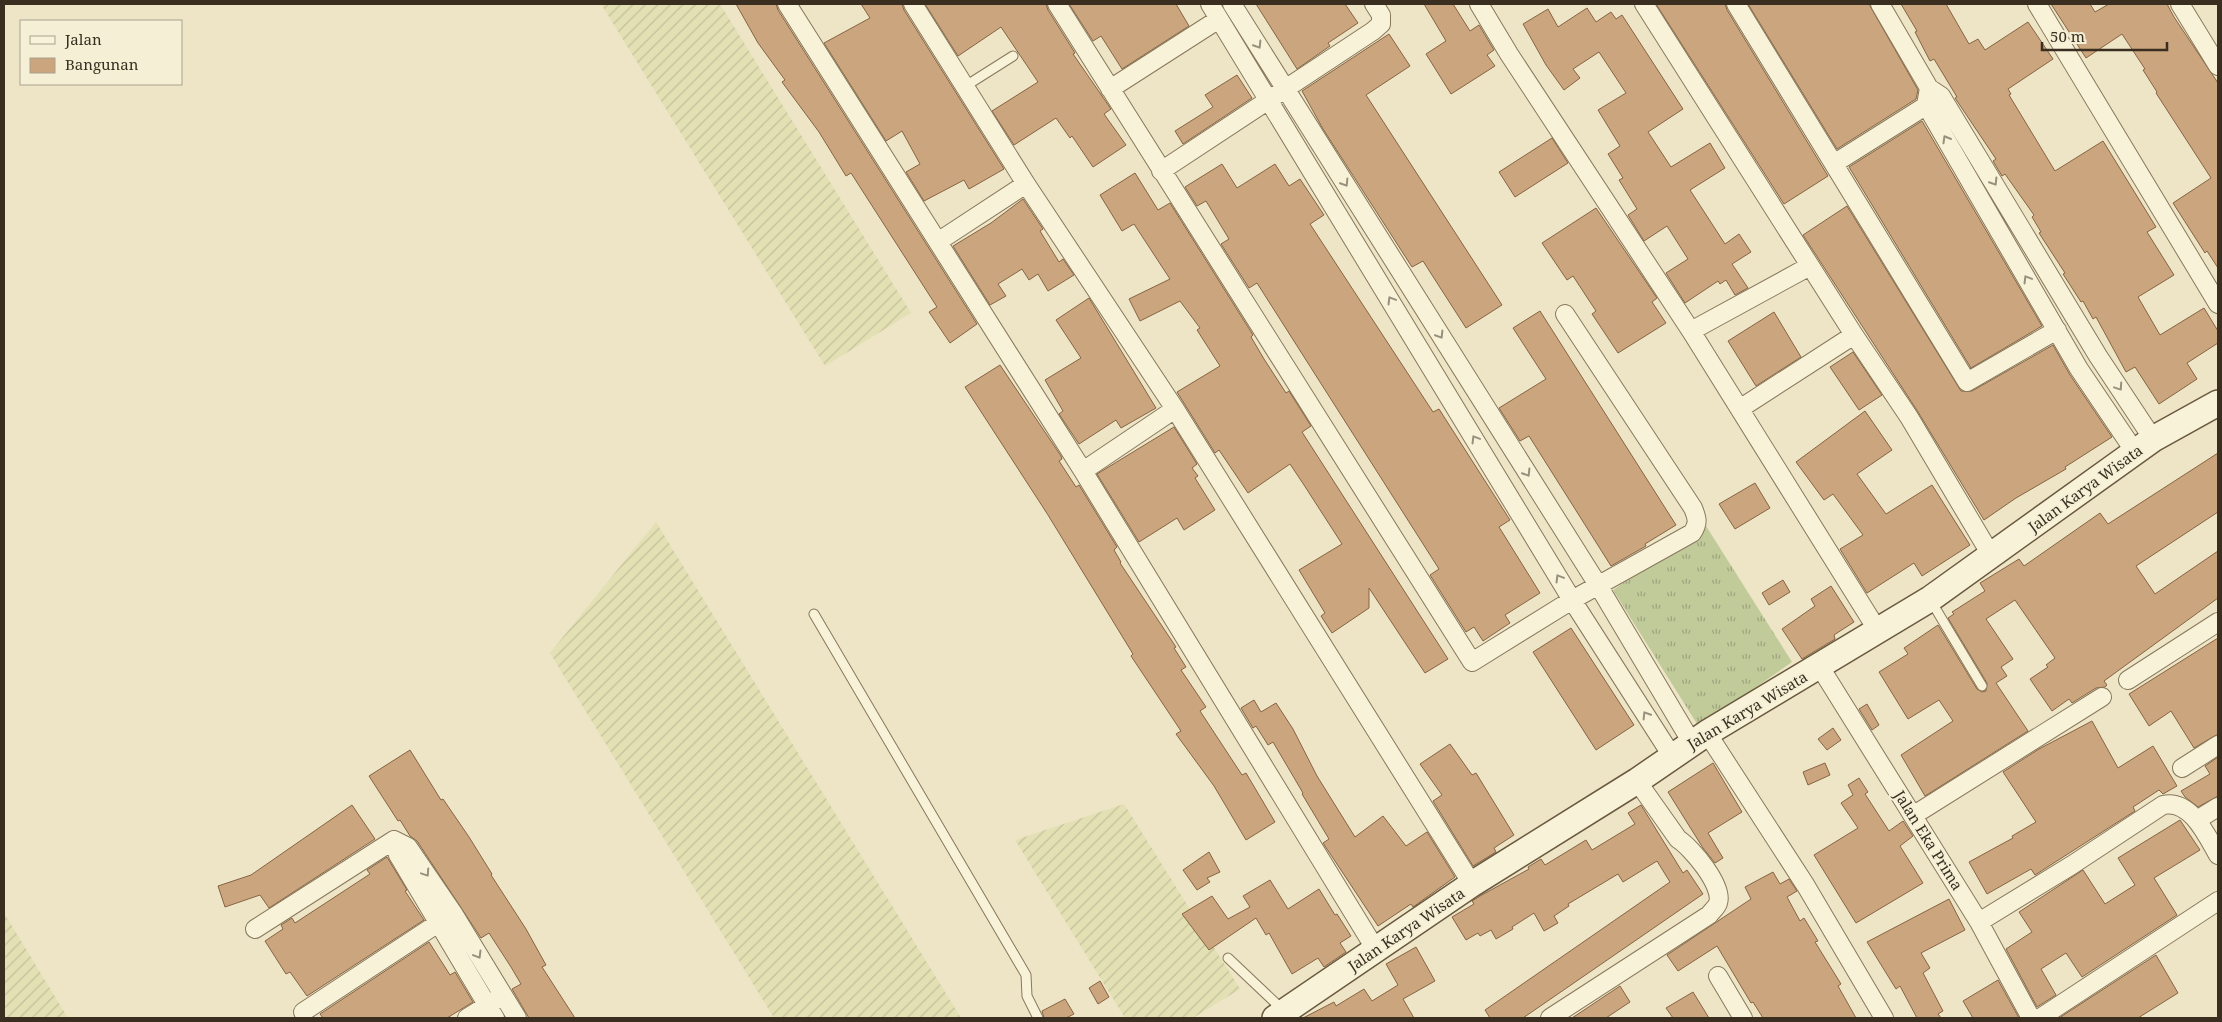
<svg xmlns="http://www.w3.org/2000/svg" width="2222" height="1022" viewBox="0 0 2222 1022" font-family="'Noto Serif',serif">
	<style>
		.farmland { fill: url(#farmland-furrows) }
		.grass { fill: url(#grass-tufts) }
		.building { fill: #caa57d; stroke: #876443 }
		.lines { fill: none; stroke-linecap: round; stroke-linejoin: round }
		.lane-casing { stroke: #88785c; stroke-width: 11 }
		.street-casing { stroke: #88785c; stroke-width: 20 }
		.secondary-casing { stroke: #6a593f; stroke-width: 28 }
		.lane { stroke: #f8f2d9; stroke-width: 9 }
		.street { stroke: #f8f2d9; stroke-width: 18 }
		.secondary { stroke: #f8f2d9; stroke-width: 25 }
		.oneway { stroke: #98907c }
		.labels { text-anchor: middle; dominant-baseline: central; stroke-width: 4; stroke-linejoin: round; paint-order: stroke }
		.street-label { font-size: 15px; fill: #392e20; stroke: #f5efd6 }
	</style>
	<defs>
		<pattern id="farmland-furrows" width="10" height="10" patternUnits="userSpaceOnUse" patternTransform="scale(1.25)"><rect width="10" height="10" fill="#e3e0b4"/><path d="M-1 1l2-2M0 10L10 0M9 11l2-2" fill="none" stroke="#c4c09a"/></pattern>
		<pattern id="grass-tufts" width="24" height="20" patternUnits="userSpaceOnUse" patternTransform="scale(1.25)"><rect width="24" height="20" fill="#c1cb9a"/><path d="M3 7l-1-3M5 7V3M7 7l1-3M15 17l-1-3M17 17v-4M19 17l1-3" fill="none" stroke="#9ea57d"/></pattern>
	</defs>
	<rect width="100%" height="100%" fill="#ede5c6"/>
	<!-- farmland -->
	<path class="farmland" d="M601 4H720L911 313 825 366Z
		M656 522 961 1018H774L550 653Z
		M1124 804 1240 989 1193 1018H1125L1015 840Z
		M4 913 68 1018H4Z"/>
	<!-- grass -->
	<path class="grass" d="M1706 526 1792 662 1699 727 1613 590Z"/>
	<!-- building -->
	<path class="building" d="M736 4H776L778 10 977 324 950 343 929 312 937 307 851 173 846 176 819 132 782 82 785 80 758 43Z
		M861 4H902L904 10 1004 169 969 189 964 180 924 201 906 172 920 164 902 131 886 141 824 43 870 18Z
		M925 4H1046L1048 10 1075 53 1073 54 1111 109 1104 114 1126 145 1093 167 1072 136 1070 138 1056 118 1014 145 992 111 1038 82 1001 27 958 56Z
		M1069 4H1176L1189 26 1122 69 1101 36 1093 41Z
		M1256 4H1345L1358 23 1328 43 1330 46 1297 69Z
		M1424 4H1453L1470 31 1479 25 1494 50 1487 55 1495 66 1451 94 1426 54 1446 41Z
		M1656 4H1725L1727 10 1828 176 1784 204Z
		M1748 4H1869L1918 90 1916 99 1837 149Z
		M1901 4H1946L1969 44 1978 39 1985 50 2028 22 2053 59 2008 89 2011 94 2009 95 2055 171 2103 141 2156 227 2147 232 2174 275 2138 297 2160 335 2204 308 2218 331V343L2187 363 2197 379 2159 404 2135 367 2126 372 2096 317 2093 319 2083 301 2081 302 2063 274 2065 273 2039 233 2041 232 2032 217 2034 215 2005 174 2002 176 1993 161 1996 159 1955 98 1957 97 1934 59 1930 61 1915 32 1917 31Z
		M2051 4H2090L2095 12 2109 4H2167L2174 17 2218 83V268L2207 251 2205 253 2173 203 2211 178 2156 93 2157 92 2143 70 2145 69 2122 34 2086 58Z
		M1587 8 1596 22 1611 12 1616 19 1622 15 1683 109 1648 132 1671 167 1710 143 1725 168 1690 190 1725 244 1739 234 1751 252 1732 264 1748 288 1735 295 1726 280 1720 284 1718 281 1685 303 1666 273 1688 259 1667 226 1644 241 1628 215 1637 209 1619 180 1623 178 1608 154 1620 146 1598 110 1626 93 1599 52 1573 69 1580 78 1564 90 1546 65 1523 24 1548 9 1558 27Z
		M1389 34 1410 66 1366 95 1502 305 1466 328 1423 261 1412 267 1323 129 1302 91Z
		M1237 75 1252 98 1183 144 1175 131 1213 107 1205 95Z
		M1922 121 2042 326 1971 368 1849 167Z
		M1552 138 1568 163 1515 197 1499 172Z
		M1222 164 1237 188 1275 164 1289 186 1300 179 1324 215 1310 224 1433 412 1439 409 1510 520 1499 527 1540 593 1505 615 1510 623 1483 641 1474 627 1466 632 1430 575 1439 569 1257 283 1249 288 1221 244 1229 239 1206 201 1197 206 1185 187Z
		M1135 173 1158 210 1170 203 1253 335 1251 337 1264 359 1286 393 1289 391 1311 426 1302 432 1448 659 1425 673 1369 588V608L1332 633 1321 616 1325 613 1299 570 1342 544 1304 485 1290 464 1248 493 1219 450 1215 453 1177 392 1220 366 1197 330 1200 328 1180 301 1140 321 1129 299 1170 279 1134 224 1122 231 1100 195Z
		M1023 199 1043 229 1040 231 1059 262 1063 259 1074 275 1048 291 1038 274 1029 280 1022 269 998 284 1006 296 990 305 953 246 991 223Z
		M1847 206 1961 391H1972L2053 345 2070 375 2112 437 2065 467 2066 469 2016 498 1984 520 1918 412 1803 235Z
		M1596 208 1657 298 1652 302 1666 323 1618 353 1592 314 1596 311 1573 276 1567 280 1542 243Z
		M1089 298 1156 408 1121 428 1116 420 1079 444 1059 414 1063 411 1045 380 1081 358 1056 320Z
		M1540 311 1676 525 1645 544 1646 546 1611 566 1529 436 1520 441 1499 408 1546 379 1513 328Z
		M1774 312 1801 357 1756 386 1728 341Z
		M1853 352 1882 395 1859 410 1830 367Z
		M1000 365 1061 456 1062 459 1059 461 1076 487 1079 485 1117 547 1114 550 1121 562 1120 563 1176 647 1174 648 1186 667 1181 670 1206 707 1200 711 1242 775 1246 773 1275 822 1246 840 1214 786 1176 734 1181 731 1131 656 1133 654 1048 515 965 387Z
		M1865 411 1892 450 1857 474 1886 514 1932 485 1970 545 1922 576 1914 563 1867 593 1840 549 1863 535 1833 494 1824 500 1796 462Z
		M1174 427 1197 464 1192 468 1198 476 1195 478 1215 510 1184 530 1177 518 1139 542 1097 474Z
		M2218 453V512L2136 566 2155 594 2218 551V598L2104 681 2107 685 2105 687 2096 688 2072 703 2069 699 2052 711 2030 679 2048 667 2046 665 2055 658 2015 600 1986 619 2013 659 2001 667 2007 676 1996 683 2028 731 1925 796 1901 755 1953 721 1939 700 1908 719 1879 672 1908 654 1904 648 1938 625 1977 689 1982 692 1986 691 1987 683 1948 618 1954 614 1952 612 1985 591 1980 583 2019 559 2024 566 2100 513 2108 524Z
		M1755 483 1770 508 1735 529 1719 504Z
		M1783 580 1790 592 1769 605 1762 593Z
		M1831 586 1854 622 1834 635 1835 639 1802 659 1782 629 1815 606 1811 599Z
		M1571 628 1634 725 1596 750 1533 652Z
		M2218 638V734L2194 748 2171 711 2149 726 2129 694Z
		M1254 700 1261 712 1276 703 1293 729 1317 776 1355 837 1383 816 1406 846 1427 832 1455 877 1413 907 1411 904 1378 926 1323 843 1329 839 1302 794 1303 793 1273 742 1268 745 1256 726 1253 728 1241 708Z
		M1867 704 1879 725 1872 730 1859 709Z
		M2092 721 2118 768 2153 746 2177 786 2163 794 2159 790 2133 807 2135 811 2035 875 2031 869 1987 894 1969 862 2013 838 2012 836 2036 822 2003 772 2039 749Z
		M1833 728 1841 740 1827 750 1818 739Z
		M1450 744 1472 775 1476 773 1514 835 1494 848 1496 852 1473 866 1433 801 1442 795 1420 764Z
		M410 750 441 800 443 799 469 837 492 874 491 875 526 929 546 965 542 967 575 1018H529L512 989 521 984 511 967 489 933 481 938 417 841 410 836 400 820 398 821 369 776Z
		M2218 757V796L2198 807 2185 797 2181 791 2210 774 2205 766Z
		M1713 763 1742 812 1708 833 1723 858 1715 863 1703 848 1668 792Z
		M1825 763 1830 775 1808 785 1803 772Z
		M1859 778 1868 792 1865 794 1889 831 1903 821 1913 836 1900 846 1923 883 1856 923 1814 855 1858 828 1841 803 1853 795 1848 785Z
		M352 805 375 839 269 908 260 895 225 907 218 886 251 875Z
		M1641 805 1683 873 1687 870 1703 894 1523 1018H1490L1485 1010 1670 882 1657 861 1623 882 1618 874 1568 904 1569 906 1554 916 1558 923 1544 931 1534 913 1512 927 1513 929 1496 939 1491 930 1480 936 1478 933 1466 940 1452 917 1474 904 1472 901 1480 896 1529 869 1528 867 1541 859 1545 865 1586 840 1592 850 1635 824 1628 813Z
		M2180 820 2200 850 2154 878 2177 915 2082 977 2066 953 2041 969 2056 995 2037 1007 2006 949 2032 932 2019 912 2083 870 2105 904 2135 885 2118 858Z
		M1209 852 1220 872 1207 878 1210 882 1197 890 1183 870Z
		M387 857 407 890 405 891 424 920 307 996 290 972 286 974 265 941 283 929 281 925 292 918 295 923 370 874 367 870Z
		M1773 872 1780 884 1789 879 1797 891 1787 897 1800 921 1804 918 1818 941 1815 942 1841 984 1838 986 1856 1018H1763L1753 1002 1751 1003 1717 946 1678 971 1667 955 1751 899 1745 887Z
		M1270 880 1288 909 1319 889 1335 915 1337 914 1351 936 1340 943 1346 952 1324 967 1318 958 1292 974 1269 933 1266 935 1256 918 1209 950 1182 914 1212 896 1228 919 1250 907 1243 896Z
		M1949 899 1965 930 1921 953 1930 968 1923 973 1943 1011 1938 1014 1941 1018H1917L1900 986 1896 989 1867 942Z
		M429 942 450 975 455 972 473 1002 447 1018H323L320 1014Z
		M1416 947 1435 981 1403 999 1414 1018H1303L1334 1002 1336 1006 1364 989 1372 1001 1398 985 1386 964Z
		M2156 955 2178 993 2138 1018H2059Z
		M1998 980 2019 1018H1973L1963 1001Z
		M1100 981 1109 997 1098 1004 1089 988Z
		M1620 986 1630 1002 1606 1018H1572Z
		M1693 992 1709 1018H1673L1666 1008Z
		M1065 999 1074 1014 1066 1018H1044L1042 1011Z"/>
	<g class="lines">
		<defs>
			<path id="lane" d="M964 87 1013 56
				M1931 601 1982 686
				M814 614 1026 975 1027 996 1038 1018
				M1228 958 1283 1010"/>
			<path id="street" d="M787 4 1083 471 1376 950
				M913 4 1026 184 1175 409 1472 884
				M1057 4 1472 662 1572 600 1692 533C1699 523 1697 518 1693 508L1565 314
				M1210 4 1572 600 1672 756
				M1232 4 1598 585 1692 743
				M1479 4 1509 54 1691 331 1878 631
				M1644 4 1854 335 1909 417 1991 555
				M1736 4 1967 382 2057 330
				M1880 4 1929 88
				M2037 4 2218 304
				M2180 4 2218 66
				M1110 89 1219 19
				M1835 163 1935 100
				M1161 171 1373 31 1381 24V15L1374 4
				M939 241 1026 184
				M1691 331 1810 266
				M1741 408 1854 335
				M2135 452 2079 369 1926 105 1929 88 1941 96 2098 356 2153 439
				M1083 471 1175 409
				M1820 667 1979 922 2031 1018
				M2128 680 2218 622
				M1707 733 1806 886 1884 1018
				M2182 768 2218 745
				M1914 815 2102 697
				M2197 820 2218 807
				M394 840 408 847 453 913 517 1018
				M394 840 398 855 495 1018
				M1979 922 2072 865 2163 805C2191 799 2207 836 2218 855
				M255 929 394 840
				M1718 976 1743 1018
				M303 1012 449 916
				M467 1018 496 1000
				M1550 1018 1709 915C1711 912 1717 907 1718 903 1724 886 1691 847 1678 839L1637 781
				M2040 1018 2218 901"/>
			<path id="secondary" d="M1275 1018 1472 884 1637 781 1707 733 1930 599 2153 439 2218 403"/>
		</defs>
		<!-- lane casing -->
		<use href="#lane" class="lane-casing"/>
		<!-- street casing -->
		<use href="#street" class="street-casing"/>
		<!-- secondary casing -->
		<use href="#secondary" class="secondary-casing"/>
		<!-- lane -->
		<use href="#lane" class="lane"/>
		<!-- street -->
		<use href="#street" class="street"/>
		<!-- secondary -->
		<use href="#secondary" class="secondary"/>
	</g>
	<!-- one-way arrows -->
	<defs><path id="oneway-chevron" d="M-2-3.5L2.5 0L-2 3.5" fill="none" stroke-width="1.6" stroke-linecap="round" stroke-linejoin="round" transform="scale(1.25)"/></defs>
	<g class="oneway">
		<use href="#oneway-chevron" transform="translate(1258 45) rotate(58)"/>
		<use href="#oneway-chevron" transform="translate(1946 139) rotate(-120)"/>
		<use href="#oneway-chevron" transform="translate(1994 182) rotate(58)"/>
		<use href="#oneway-chevron" transform="translate(1345 183) rotate(58)"/>
		<use href="#oneway-chevron" transform="translate(2027 279) rotate(-121)"/>
		<use href="#oneway-chevron" transform="translate(1391 300) rotate(-121)"/>
		<use href="#oneway-chevron" transform="translate(1440 335) rotate(58)"/>
		<use href="#oneway-chevron" transform="translate(2119 387) rotate(56)"/>
		<use href="#oneway-chevron" transform="translate(1475 439) rotate(-121)"/>
		<use href="#oneway-chevron" transform="translate(1527 473) rotate(58)"/>
		<use href="#oneway-chevron" transform="translate(1559 578) rotate(-121)"/>
		<use href="#oneway-chevron" transform="translate(1646 715) rotate(-122)"/>
		<use href="#oneway-chevron" transform="translate(426 873) rotate(56)"/>
		<use href="#oneway-chevron" transform="translate(478 955) rotate(59)"/>
	</g>
	<g class="labels">
		<!-- street labels -->
		<g class="street-label">
			<text transform="translate(2085 488) rotate(-36)">Jalan Karya Wisata</text>
			<text transform="translate(1747 710) rotate(-31)">Jalan Karya Wisata</text>
			<text transform="translate(1929 840) rotate(58)">Jalan Eka Prima</text>
			<text transform="translate(1406 929) rotate(-34)">Jalan Karya Wisata</text>
		</g>
	</g>
	<!-- border -->
	<rect width="2222" height="1022" fill="none" stroke="#392e20" stroke-width="10"/>
	<!-- legend -->
	<rect x="20" y="20" width="162" height="65" fill="#f5efd6" stroke="#aaa28d"/>
	<rect x="30" y="36" width="25" height="8" fill="#f8f2d9" stroke="#aaa28d"/>
	<text x="65" y="45" font-size="15" fill="#392e20">Jalan</text>
	<rect x="30" y="58" width="25" height="15" fill="#caa57d" stroke="#aaa28d"/>
	<text x="65" y="70" font-size="15" fill="#392e20">Bangunan</text>
	<!-- scale -->
	<path d="M2042 42v8h125v-8" fill="none" stroke="#392e20" stroke-width="2.5"/>
	<text x="2050" y="42" font-size="15" fill="#392e20" stroke="#f5efd6" stroke-width="4" paint-order="stroke">50 m</text>
</svg>
